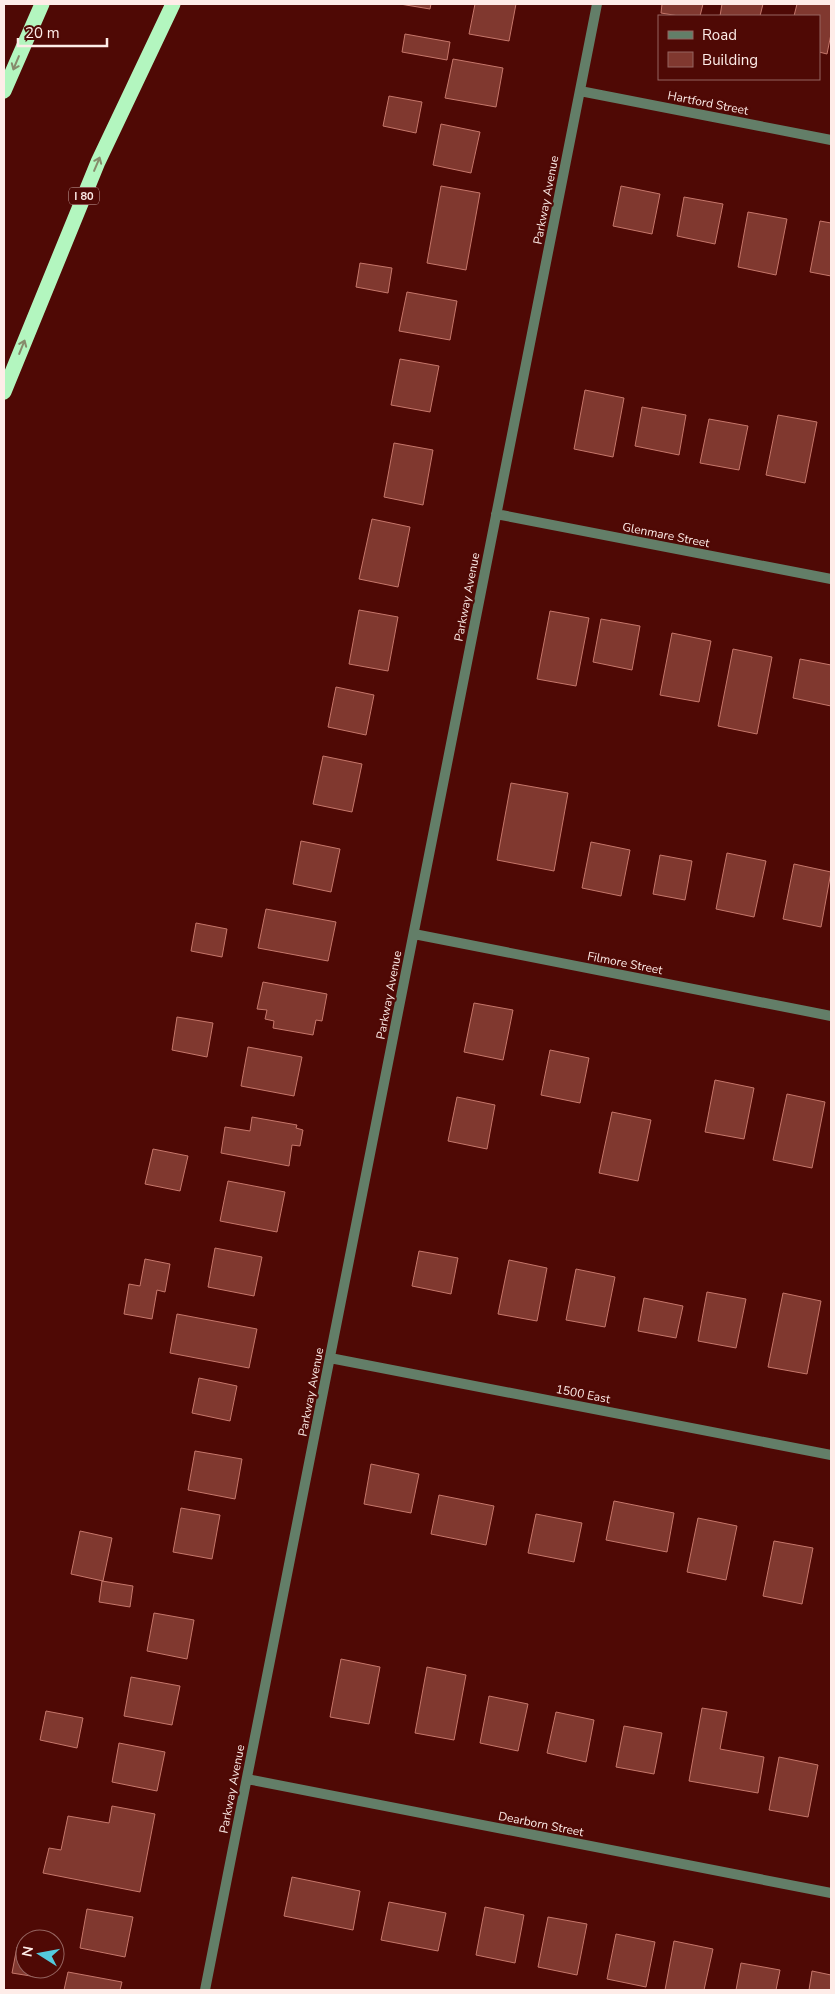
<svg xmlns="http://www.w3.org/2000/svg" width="835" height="1994" viewBox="0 0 835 1994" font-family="'Nunito Sans',sans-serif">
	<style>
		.building { fill: #80382f; stroke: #c6776b }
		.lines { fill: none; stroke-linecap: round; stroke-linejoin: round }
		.minor { stroke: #637e68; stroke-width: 10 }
		.motorway { stroke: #b3f6bf; stroke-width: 15 }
		.oneway { stroke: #868b6b }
		.labels { text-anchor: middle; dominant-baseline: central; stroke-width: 4.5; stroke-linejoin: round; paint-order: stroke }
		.shield { fill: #4f0905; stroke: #caa8a4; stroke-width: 1 }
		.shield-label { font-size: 11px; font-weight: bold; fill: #feece8 }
		.street-label { font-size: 12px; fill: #feece8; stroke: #4f0905 }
	</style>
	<rect width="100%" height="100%" fill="#4f0905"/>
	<!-- building -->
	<path class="building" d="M400 4H431L430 9Z
		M475 4H516L509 41 469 34Z
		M662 4H703L700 16H679L661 13Z
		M722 4H763L760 16H720Z
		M797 4H831V34L827 54 819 52V16H794Z
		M405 34 450 42 447 60 402 52Z
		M453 59 503 68 496 107 445 98Z
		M389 96 422 102 416 133 383 126Z
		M441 124 480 132 471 173 433 165Z
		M441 186 480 193 466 270 427 263Z
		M621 186 660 194 652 234 613 226Z
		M684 197 723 204 715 244 677 236Z
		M748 212 787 219 776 275 738 267Z
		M820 221 831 223V276L810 272Z
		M360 263 392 268 388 293 356 287Z
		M407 292 457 301 450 340 399 331Z
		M400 359 439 366 430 412 391 405Z
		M585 390 624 398 613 457 574 449Z
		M642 407 686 415 679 455 635 446Z
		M778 415 817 422 805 483 766 475Z
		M709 419 748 426 739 470 700 463Z
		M394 443 433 450 423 505 384 497Z
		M372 519 410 527 398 587 359 579Z
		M359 610 398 617 388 671 349 664Z
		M550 611 589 618 576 686 537 679Z
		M601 619 640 626 632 670 593 662Z
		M672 633 711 641 699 702 660 695Z
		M733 649 772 657 757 734 718 726Z
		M800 659 831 665V706L793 698Z
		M336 687 374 695 366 735 328 727Z
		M323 756 362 764 352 812 313 804Z
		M511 783 568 793 554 871 497 860Z
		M301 841 340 849 331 892 293 884Z
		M591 842 630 850 621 896 582 888Z
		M727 853 766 861 754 917 716 909Z
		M660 855 692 861 685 900 653 894Z
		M794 864 831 872 821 927 783 919Z
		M266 909 336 922 328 961 258 948Z
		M196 923 227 929 222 957 191 951Z
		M263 982 327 994 322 1021 316 1020 313 1035 273 1028 274 1021 265 1019 267 1010 257 1009Z
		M474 1003 513 1010 503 1060 464 1052Z
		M177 1017 213 1023 207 1057 172 1050Z
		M248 1047 302 1057 294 1096 241 1086Z
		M550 1050 589 1058 580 1103 541 1095Z
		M715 1080 754 1088 744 1139 705 1132Z
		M787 1094 825 1102 812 1168 773 1160Z
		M457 1097 495 1105 487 1149 448 1141Z
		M612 1112 651 1120 638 1181 599 1173Z
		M252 1117 297 1125 296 1128 303 1130 300 1146 292 1145 289 1166 221 1153 225 1127 250 1131Z
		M153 1149 188 1156 180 1191 145 1184Z
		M228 1181 285 1192 277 1232 220 1221Z
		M215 1248 262 1257 254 1296 208 1287Z
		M419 1251 458 1258 451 1294 412 1286Z
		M145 1259 170 1264 165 1292 157 1290 152 1319 124 1314 129 1284 140 1286Z
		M509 1260 547 1268 537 1321 498 1314Z
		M576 1269 615 1277 605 1327 566 1320Z
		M707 1292 746 1299 736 1348 698 1341Z
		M783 1293 821 1301 807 1374 768 1367Z
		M644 1298 683 1306 676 1338 638 1331Z
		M177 1314 257 1329 249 1368 170 1353Z
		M199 1378 237 1386 230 1421 192 1413Z
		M195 1451 242 1459 235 1499 188 1490Z
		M371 1464 419 1474 411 1513 364 1504Z
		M439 1495 494 1506 486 1545 431 1534Z
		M614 1501 674 1513 667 1552 606 1540Z
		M181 1508 220 1515 212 1559 173 1552Z
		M536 1514 582 1523 574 1562 528 1553Z
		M698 1518 737 1526 726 1580 687 1572Z
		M80 1531 112 1538 103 1581 71 1574Z
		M774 1541 813 1548 802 1604 763 1596Z
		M102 1581 133 1586 130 1607 99 1602Z
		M154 1613 194 1620 187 1659 147 1651Z
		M341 1659 380 1667 369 1724 330 1717Z
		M427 1667 466 1675 454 1740 415 1733Z
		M131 1677 180 1686 172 1725 124 1716Z
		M489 1696 528 1704 518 1751 480 1743Z
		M702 1708 727 1712 720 1749 764 1757 758 1793 689 1781Z
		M46 1711 83 1718 77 1748 40 1740Z
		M556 1712 594 1720 586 1762 547 1753Z
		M624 1726 662 1733 654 1774 616 1767Z
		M119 1743 165 1752 157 1791 112 1782Z
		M779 1757 818 1765 808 1817 769 1810Z
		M112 1806 155 1814 140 1892 43 1873 49 1848 61 1850 68 1816 109 1823Z
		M292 1877 360 1891 353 1930 284 1916Z
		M389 1902 446 1913 438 1951 381 1940Z
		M485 1907 524 1915 515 1963 476 1955Z
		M87 1909 133 1917 125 1957 80 1948Z
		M548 1917 587 1924 577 1975 538 1967Z
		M616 1934 655 1942 646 1987 607 1979Z
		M674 1941 713 1949 704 1990H665Z
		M17 1947 25 1948V1969H38L37 1977 12 1973Z
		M741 1963 780 1970 776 1990H736Z
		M812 1971 831 1975V1990H809Z
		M68 1972 122 1982 120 1990H64Z"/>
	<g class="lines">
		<!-- minor -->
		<path class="minor" d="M580 91 831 140
			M496 514 831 579
			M414 934 831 1016
			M330 1358 831 1455
			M247 1779 831 1893
			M205 1990 597 4"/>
		<!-- motorway -->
		<path class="motorway" d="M4 91 42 4
			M4 392 98 162 173 4"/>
	</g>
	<!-- one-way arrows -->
	<defs><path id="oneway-shaft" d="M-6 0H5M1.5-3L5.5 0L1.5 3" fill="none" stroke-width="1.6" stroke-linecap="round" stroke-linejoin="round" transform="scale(1.25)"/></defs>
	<g class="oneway">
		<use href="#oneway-shaft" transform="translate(16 63) rotate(113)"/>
		<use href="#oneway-shaft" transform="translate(97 164) rotate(-67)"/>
		<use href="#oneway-shaft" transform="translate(22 347) rotate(-68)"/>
	</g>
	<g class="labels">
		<!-- shield labels -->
		<rect class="shield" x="69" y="187.5" width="30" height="17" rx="4"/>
		<g class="shield-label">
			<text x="84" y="196">I 80</text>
		</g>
		<!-- street labels -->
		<g class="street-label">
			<text transform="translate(708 103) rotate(11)">Hartford Street</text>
			<text transform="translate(546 200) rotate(-79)">Parkway Avenue</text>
			<text transform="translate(666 535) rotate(11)">Glenmare Street</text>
			<text transform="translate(467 597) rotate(-79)">Parkway Avenue</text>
			<text transform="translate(625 963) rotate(11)">Filmore Street</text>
			<text transform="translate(389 995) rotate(-79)">Parkway Avenue</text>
			<text transform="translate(311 1392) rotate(-79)">Parkway Avenue</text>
			<text transform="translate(583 1394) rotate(11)">1500 East</text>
			<text transform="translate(232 1789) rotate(-79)">Parkway Avenue</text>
			<text transform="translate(541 1824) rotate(11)">Dearborn Street</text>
		</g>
	</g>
	<!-- border -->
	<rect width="835" height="1994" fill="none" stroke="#feece8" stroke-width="10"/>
	<!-- legend -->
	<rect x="658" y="15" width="162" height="65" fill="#4f0905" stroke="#956460"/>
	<rect x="668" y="31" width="25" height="8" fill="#637e68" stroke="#956460"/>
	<text x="702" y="40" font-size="15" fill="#feece8">Road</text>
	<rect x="668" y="52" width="25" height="15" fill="#80382f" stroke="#956460"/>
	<text x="702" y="65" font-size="15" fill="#feece8">Building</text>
	<!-- north arrow -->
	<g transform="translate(40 1954) rotate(281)"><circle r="24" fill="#4f0905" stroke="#956460"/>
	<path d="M0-4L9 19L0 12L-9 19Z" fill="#54cadd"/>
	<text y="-8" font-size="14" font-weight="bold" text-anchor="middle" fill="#feece8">N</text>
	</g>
	<!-- scale -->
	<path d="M18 38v8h89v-8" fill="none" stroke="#feece8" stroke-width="2.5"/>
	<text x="25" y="38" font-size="15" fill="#feece8" stroke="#4f0905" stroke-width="4" paint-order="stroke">20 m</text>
</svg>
